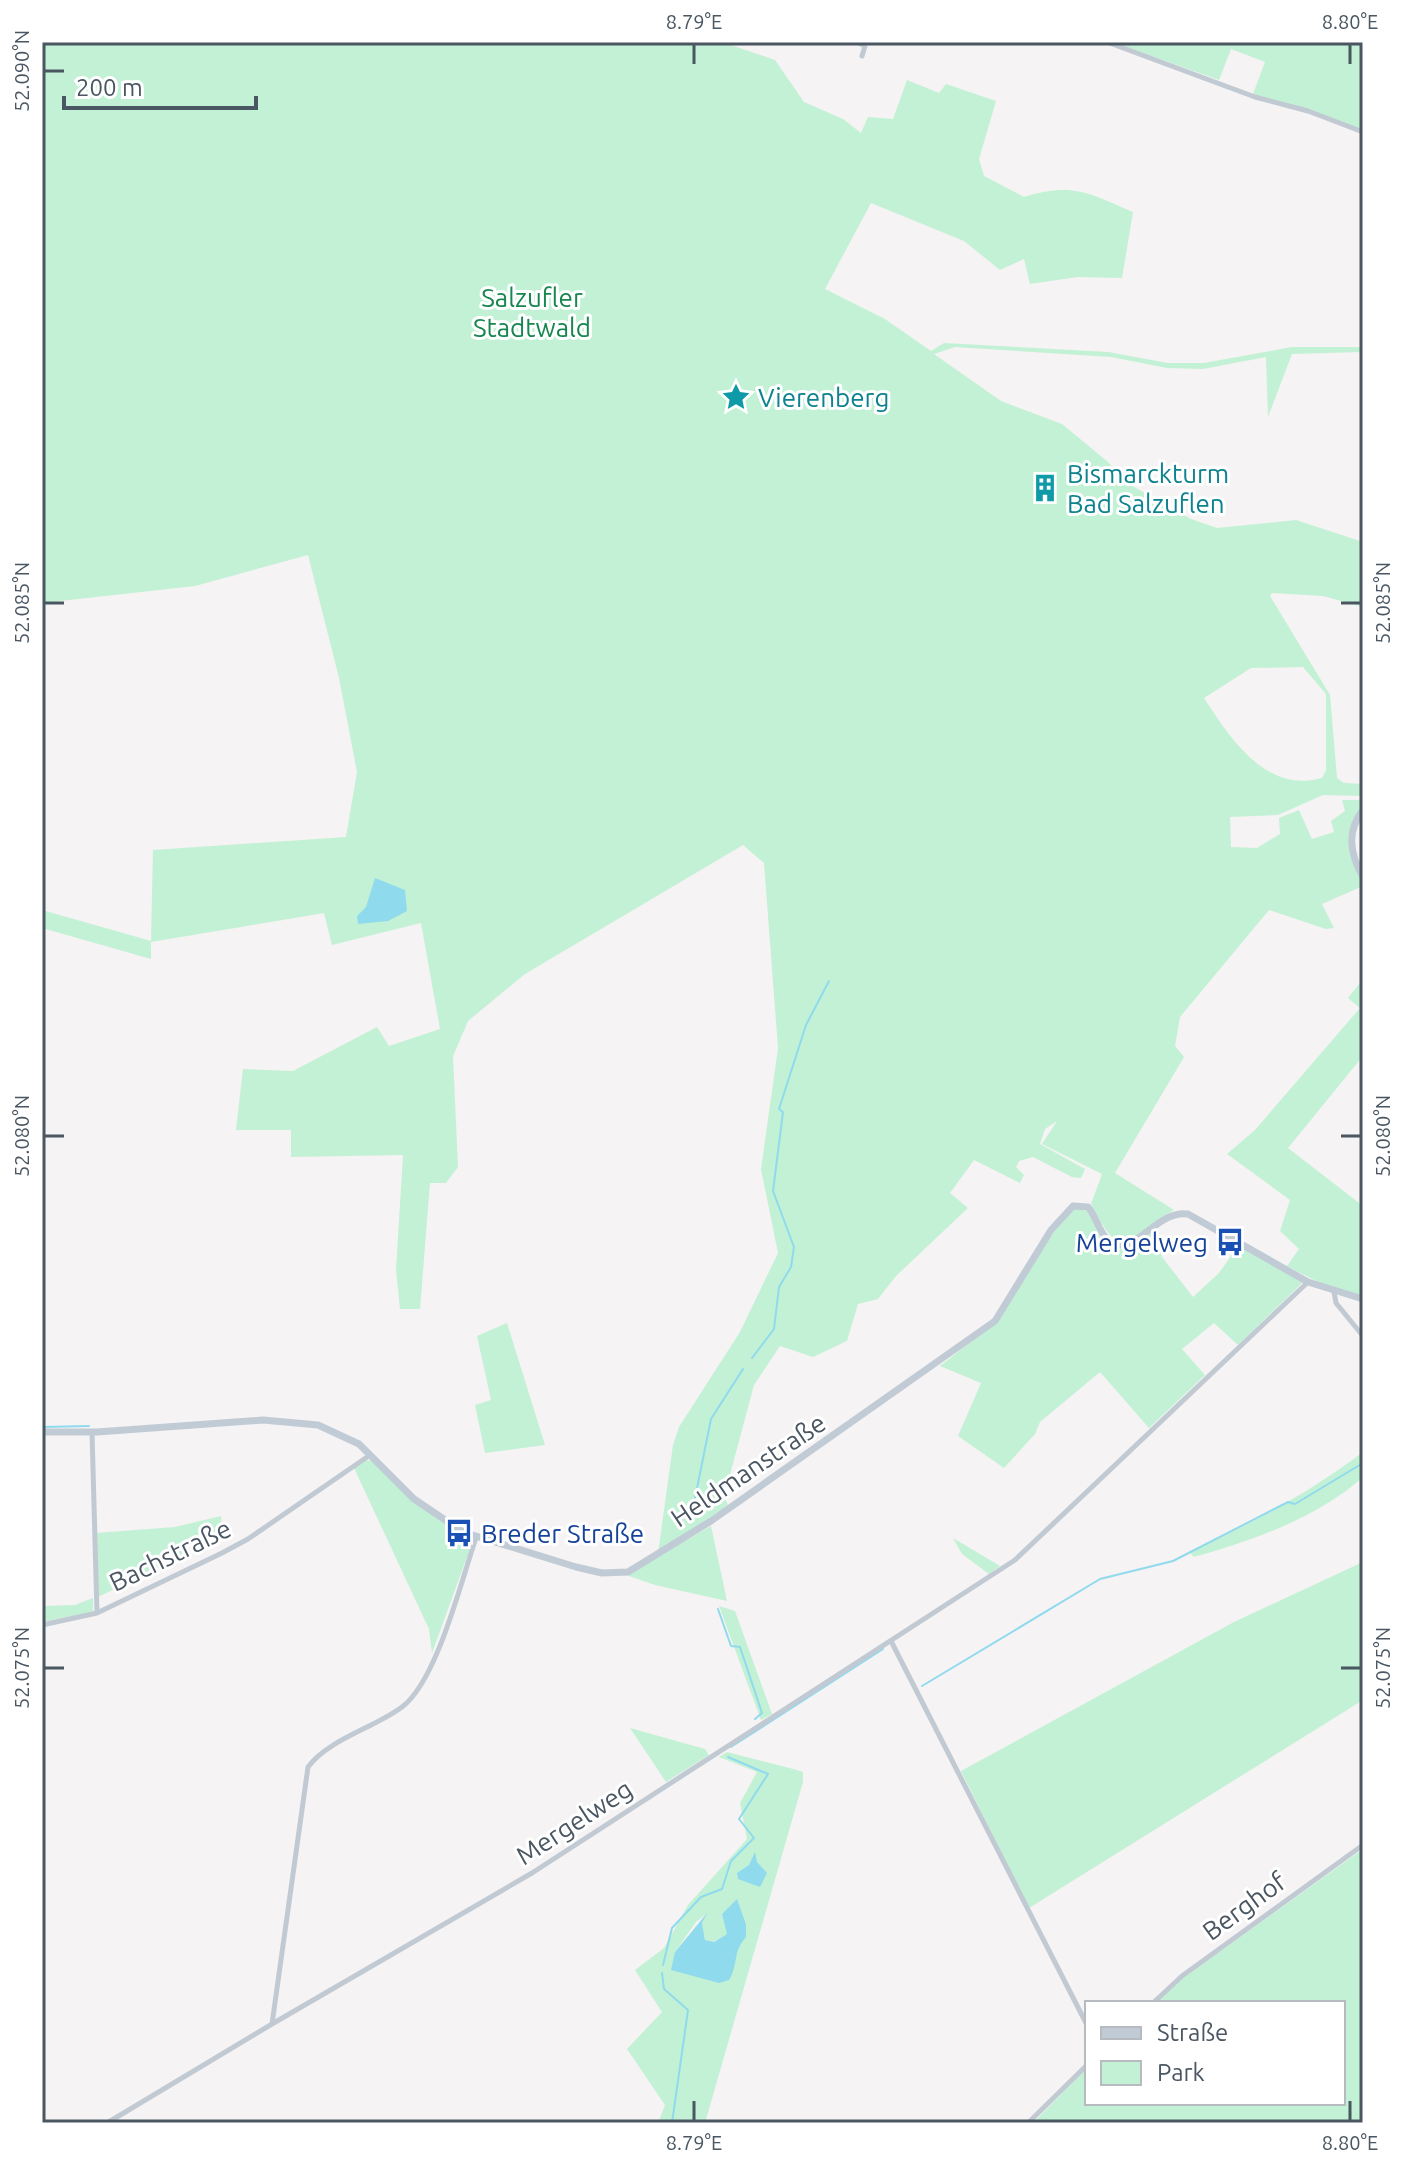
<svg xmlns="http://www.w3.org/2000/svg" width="1405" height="2165" viewBox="0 0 1405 2165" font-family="Ubuntu,sans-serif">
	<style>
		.green { fill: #c3f1d5; fill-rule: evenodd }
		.water { fill: #90daee }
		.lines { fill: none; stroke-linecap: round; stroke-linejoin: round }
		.stream { stroke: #90daee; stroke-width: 2 }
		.street { stroke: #c1cad2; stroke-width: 5 }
		.secondary { stroke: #c1cbd6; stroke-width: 7 }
		.ticks { fill: none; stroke: #4a5661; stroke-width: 3 }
		.labels { text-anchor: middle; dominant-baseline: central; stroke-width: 6; stroke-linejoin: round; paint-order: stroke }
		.park-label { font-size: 26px; fill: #17864f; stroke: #fff }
		.culture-label { font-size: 26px; fill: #0d838f; stroke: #fff; text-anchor: start }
		.transit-label { font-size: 26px; fill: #164399; stroke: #fff; text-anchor: end }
		.street-label { font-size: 26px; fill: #4a5661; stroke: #fff }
		.neatline { fill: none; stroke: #4a5661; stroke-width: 3 }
		.ticks-label { font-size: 20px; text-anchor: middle; fill: #4a5661 }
	</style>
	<rect width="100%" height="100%" fill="#f5f3f3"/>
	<!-- green -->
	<path class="green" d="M42 42H722L775 60 804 102 843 119 861 133 868 117 893 119 907 80 939 93 946 84 996 101 979 159 984 176 1024 197C1072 182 1089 193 1133 212L1122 278 1078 277 1030 284 1024 259 1000 270 964 241 871 203 825 289 885 319 931 351 944 343 1108 352 1168 363H1204L1292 347H1363L1361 352 1292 354 1268 417 1266 357 1203 369 1167 368 1111 357 955 347 934 354 1001 401 1062 424 1108 462 1129 484 1191 519 1217 528 1296 520 1363 542V607L1323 596 1272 593 1270 596 1330 695 1337 778 1344 783 1363 784V796L1323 795 1278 815 1230 817 1231 847 1257 848 1280 834 1279 818 1299 810 1312 839 1334 832 1331 821 1345 811 1342 800H1363C1363 811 1353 819 1350 830 1344 853 1358 867 1363 886L1322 904 1334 928 1326 929 1269 910 1180 1017 1175 1046 1184 1057 1115 1173 1174 1210C1128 1234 1125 1271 1091 1204L1102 1174 1042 1144 1057 1121 1045 1129 1040 1144 1085 1169 1081 1178 1072 1177 1033 1157 1019 1161 1016 1167 1024 1175 1020 1183 974 1160 950 1193 968 1208 896 1276 878 1299 858 1304 847 1341 813 1357 780 1346 754 1385 724 1497 728 1505 658 1553 673 1445 679 1427 740 1332 778 1253 761 1169 778 1048 764 863 743 845 525 974 468 1021 453 1056 458 1167 446 1183H430L420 1309H400L396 1270 403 1155 291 1157V1130H236L243 1069 293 1071 377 1027 389 1046 440 1029 421 923 332 945 324 913 151 942V959L42 928V910L151 941 153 850 346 837 357 772 339 678 308 555 195 586 42 603ZM1303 667 1326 694V770L1322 778C1266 794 1230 738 1204 698L1251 668Z
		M1112 42H1363V131L1253 94 1265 62 1231 49 1219 80Z
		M1363 979V1056L1288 1148 1363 1206V1296L1318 1282 1287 1266 1299 1249 1280 1231 1290 1200 1227 1154 1255 1130 1360 1008 1348 998Z
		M1073 1208 1088 1211C1108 1249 1119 1256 1155 1228L1162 1257 1193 1297 1219 1273 1238 1246 1303 1282 1238 1345 1214 1323 1182 1349 1205 1375 1149 1428 1100 1372 1040 1422 1035 1434 1004 1468 958 1436 981 1383 940 1366 997 1321 1042 1247Z
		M507 1323 545 1445 485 1453 475 1405 491 1400 477 1336Z
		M1363 1452V1477C1317 1518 1252 1541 1194 1557L1189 1552C1250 1525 1310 1492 1363 1452Z
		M367 1460 372 1461 413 1502 465 1537 471 1546 432 1653 429 1629 354 1468Z
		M221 1516 222 1532C205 1536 188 1537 183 1556L98 1597 96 1533 175 1527Z
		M711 1526 727 1601 655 1585 626 1575Z
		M953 1538 1000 1566 989 1574 962 1554Z
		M1363 1562V1700L1029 1908 961 1771 1234 1622Z
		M93 1598V1612L42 1622V1606L75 1605Z
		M719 1606 735 1611 772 1714 761 1720Z
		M630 1728 705 1749 709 1755 666 1782Z
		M727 1752 797 1770 803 1772V1782L705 2123H658L665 2105 627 2049 662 2012 635 1970 664 1948 688 1905 747 1839 740 1803 757 1772 719 1757ZM737 1900 746 1924 734 1964 675 1952 696 1922 705 1915 702 1923 705 1940 713 1942 728 1934 722 1914Z
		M1363 1849V2123H1033L1087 2068V2103H1343V2003H1156L1182 1979Z"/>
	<!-- water -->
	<path class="water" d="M375 878 405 890 407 911 388 921 358 924 357 916 366 907Z
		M755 1852 757 1862 767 1873 760 1887 738 1879 737 1873 749 1865Z
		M737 1899 746 1924V1937C733 1951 738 1965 729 1980L719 1983 671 1970 675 1952 707 1913 702 1923 705 1940 714 1942 727 1934 722 1914Z"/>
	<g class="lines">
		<!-- stream -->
		<path class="stream" d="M752 1358 774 1329 779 1287 791 1267 794 1247 773 1191 783 1112 779 1109 806 1025 829 981
			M42 1427 89 1426
			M691 1518 711 1419 743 1369
			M718 1609 731 1646 740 1647 762 1713 755 1719
			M922 1686 1100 1579 1173 1561 1288 1502 1295 1504 1363 1463
			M731 1747 883 1649
			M663 1965 672 1928 701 1897 722 1889 731 1861 754 1838 739 1819 768 1774 728 1757
			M662 1973 664 1989 688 2010 672 2123"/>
		<!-- street -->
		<path class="street" d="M857 42 865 46 862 56
			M1107 42 1255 97 1308 111 1363 132
			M1334 1292 1336 1303 1363 1336
			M92 1432 97 1613
			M42 1625 97 1613 222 1553 248 1539 370 1455
			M891 1641 1087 2025
			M1153 2003 1182 1976 1363 1845
			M272 2024 532 1873 1015 1560 1308 1282
			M107 2123 272 2024 308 1767C329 1739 374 1728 402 1707 437 1681 461 1581 476 1538
			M1028 2123 1087 2065"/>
		<!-- secondary -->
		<path class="secondary" d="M1363 810C1346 832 1350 854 1363 877
			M42 1432H97L263 1420 318 1425 359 1444 414 1499 463 1532 576 1567 602 1573 628 1572 711 1521 995 1321 1051 1230 1073 1206 1088 1207C1096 1216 1099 1232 1108 1240 1134 1260 1156 1209 1188 1214L1308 1282 1363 1299"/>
	</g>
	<!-- ticks -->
	<path class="ticks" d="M694 44V64M1350 44V64M44 71H64M44 603H64M1341 603H1361M44 1136H64M1341 1136H1361M44 1668H64M1341 1668H1361M694 2101V2121M1350 2101V2121"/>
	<!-- icons -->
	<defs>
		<symbol id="sight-bare" viewBox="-9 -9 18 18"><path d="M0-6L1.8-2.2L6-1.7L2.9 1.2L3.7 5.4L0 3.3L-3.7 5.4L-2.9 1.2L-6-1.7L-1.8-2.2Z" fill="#0f9aa8" stroke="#fff" stroke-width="2.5" paint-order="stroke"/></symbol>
		<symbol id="building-bare" viewBox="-9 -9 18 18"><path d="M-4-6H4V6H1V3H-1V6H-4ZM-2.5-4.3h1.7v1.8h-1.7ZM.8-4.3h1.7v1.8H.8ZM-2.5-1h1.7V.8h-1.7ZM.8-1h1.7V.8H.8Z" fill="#0f9aa8" stroke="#fff" stroke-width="2.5" paint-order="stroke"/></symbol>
		<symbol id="bus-bare" viewBox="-9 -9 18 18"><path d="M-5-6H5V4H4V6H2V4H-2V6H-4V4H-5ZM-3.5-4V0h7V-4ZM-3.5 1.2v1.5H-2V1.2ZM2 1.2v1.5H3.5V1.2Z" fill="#1a4fb4" stroke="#fff" stroke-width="2.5" paint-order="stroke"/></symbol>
	</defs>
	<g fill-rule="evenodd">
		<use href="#sight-bare" x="716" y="377" width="40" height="40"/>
		<use href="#building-bare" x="1025" y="468" width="40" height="40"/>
		<use href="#bus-bare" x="1210" y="1222" width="40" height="40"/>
		<use href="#bus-bare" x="439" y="1513" width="40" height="40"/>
	</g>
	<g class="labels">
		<!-- park labels -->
		<g class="park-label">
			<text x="532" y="297">Salzufler<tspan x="532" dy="30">Stadtwald</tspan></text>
		</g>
		<!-- culture labels -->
		<g class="culture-label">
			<text x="758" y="397">Vierenberg</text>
			<text x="1067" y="473">Bismarckturm<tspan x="1067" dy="30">Bad Salzuflen</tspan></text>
		</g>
		<!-- transit labels -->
		<g class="transit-label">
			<text x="1208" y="1242">Mergelweg</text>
			<text x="481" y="1533" text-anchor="start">Breder Straße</text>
		</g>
		<!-- street labels -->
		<g class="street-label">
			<text transform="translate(748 1470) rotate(-34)">Heldmanstraße</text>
			<text transform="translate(170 1555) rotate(-26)">Bachstraße</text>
			<text transform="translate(574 1822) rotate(-33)">Mergelweg</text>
			<text transform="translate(1244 1906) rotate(-36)">Berghof</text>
		</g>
	</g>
	<!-- border -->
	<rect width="1405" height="2165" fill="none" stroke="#ffffff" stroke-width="88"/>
	<!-- legend -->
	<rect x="1085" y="2001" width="260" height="104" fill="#ffffff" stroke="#b7bbc0" stroke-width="2"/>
	<rect x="1101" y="2027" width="40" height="12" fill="#c1cbd6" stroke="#b7bbc0" stroke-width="2"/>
	<text x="1157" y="2041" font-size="24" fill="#4a5661">Straße</text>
	<rect x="1101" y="2061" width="40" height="24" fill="#c3f1d5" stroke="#b7bbc0" stroke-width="2"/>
	<text x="1157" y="2081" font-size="24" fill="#4a5661">Park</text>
	<!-- scale -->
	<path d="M64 96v12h192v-12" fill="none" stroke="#4a5661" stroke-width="4"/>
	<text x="76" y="96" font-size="24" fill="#4a5661" stroke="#ffffff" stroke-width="6" paint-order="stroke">200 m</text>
	<rect x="44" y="44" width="1317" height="2077" class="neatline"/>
	<g class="ticks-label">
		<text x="694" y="29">8.79°E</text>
		<text x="1350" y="29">8.80°E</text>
		<text transform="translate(22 71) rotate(-90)" y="7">52.090°N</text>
		<text transform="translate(22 603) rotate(-90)" y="7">52.085°N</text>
		<text transform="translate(1383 603) rotate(-90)" y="7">52.085°N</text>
		<text transform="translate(22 1136) rotate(-90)" y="7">52.080°N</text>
		<text transform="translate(1383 1136) rotate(-90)" y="7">52.080°N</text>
		<text transform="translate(22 1668) rotate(-90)" y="7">52.075°N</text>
		<text transform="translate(1383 1668) rotate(-90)" y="7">52.075°N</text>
		<text x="694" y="2150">8.79°E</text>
		<text x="1350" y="2150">8.80°E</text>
	</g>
</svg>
